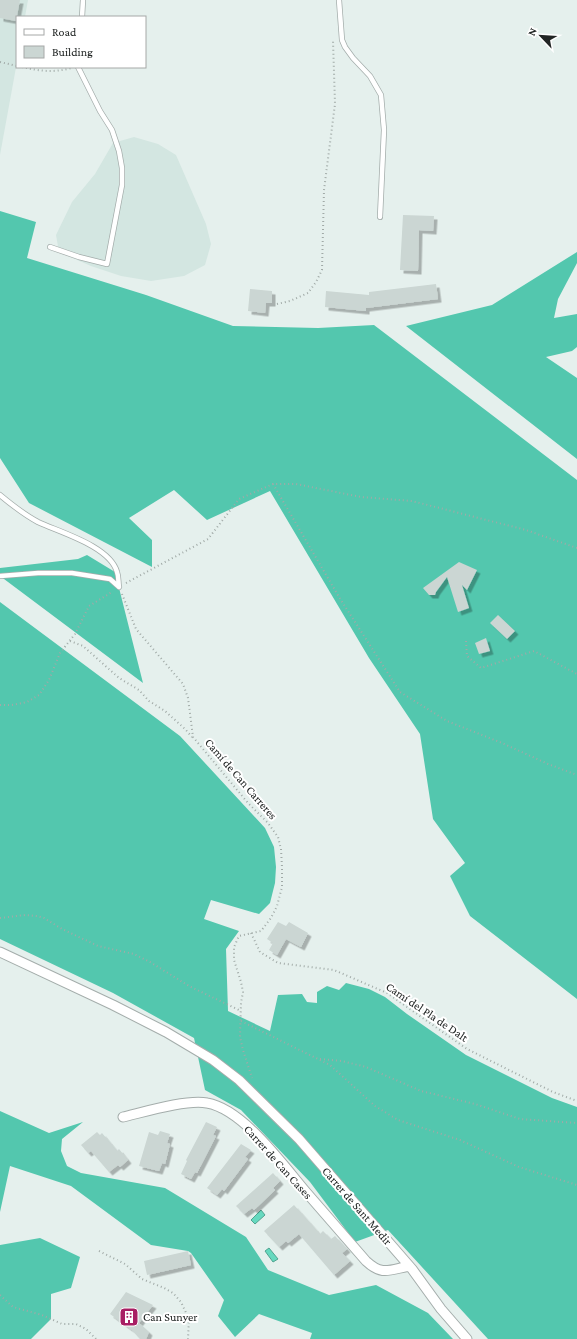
<svg xmlns="http://www.w3.org/2000/svg" width="577" height="1339" viewBox="0 0 577 1339" font-family="'Crimson Pro',serif">
	<style>
		.built { fill: #d3e6e1 }
		.forest { fill: #53c7ae }
		.water { fill: #66d9bf; stroke: #51a390 }
		.building { fill: #cbd6d3; filter: url(#shadow) }
		.lines { fill: none; stroke-linecap: round; stroke-linejoin: round }
		.service-casing { stroke: #a4adab; stroke-width: 6 }
		.minor-casing { stroke: #a4adab; stroke-width: 11 }
		.path { stroke: #a1aaa7; stroke-width: 2; stroke-dasharray: 1 3; stroke-linecap: butt }
		.service { stroke: #fff; stroke-width: 4.5 }
		.minor { stroke: #fff; stroke-width: 9 }
		.labels { text-anchor: middle; dominant-baseline: central; stroke-width: 4; stroke-linejoin: round; paint-order: stroke }
		.street-label { font-size: 12px; fill: #212524; stroke: #fff }
		.poi-label { font-size: 12px; fill: #212524; stroke: #fff; text-anchor: start }
	</style>
	<defs>
		<filter id="shadow"><feDropShadow dx="3.5" dy="3.5" stdDeviation="0" flood-color="#0004"/></filter>
	</defs>
	<rect width="100%" height="100%" fill="#e5f0ed"/>
	<!-- built -->
	<path class="built" d="M0 0H28L25 17H17V62L0 155Z
		M134 137 158 144 176 155 206 224 211 244 205 265 184 276 151 281 121 276 91 266 59 252 56 235 72 202 95 174 113 143Z"/>
	<!-- forest -->
	<path class="forest" d="M0 211 36 222 27 258 146 295 233 326 318 328 374 325 577 480V999L470 916 450 876 465 863 433 819 420 734 369 658 270 491 207 520 174 490 129 518 152 540V567L29 503 0 458Z
		M577 252V263L558 299 554 318 577 314V347L572 351 546 357 577 378V459L406 326 492 305Z
		M87 555 115 572 143 683 0 576V568L78 559Z
		M0 602 180 736 265 828 274 847 276 867 275 883 270 903 259 914 211 900 204 919 239 931 226 949 228 1011 270 1031 278 995 302 994 307 1002 317 1003V992L327 986 339 990 346 983 369 989 385 997 407 1014 466 1055 552 1098 577 1107V1339H488L388 1230 355 1242 310 1182 241 1110 205 1090 194 1038 113 993 0 939Z
		M0 1111 49 1133 83 1122 62 1139 61 1151 67 1166 81 1173 165 1188 246 1237 268 1270 329 1295 376 1285 428 1313 453 1339H310L312 1333 259 1314 235 1337 218 1316 224 1300 191 1253 188 1251 151 1245 71 1186 10 1166 0 1212Z
		M40 1238 80 1257 71 1288 51 1294V1319L31 1339H0V1245Z"/>
	<!-- water -->
	<path class="water" d="M261 1210 265 1215 255 1224 251 1220Z
		M269 1248 278 1259 273 1262 265 1251Z"/>
	<!-- building -->
	<path class="building" d="M0 0H20L16 21 0 18Z
		M403 215 434 216 433 231 419 230 418 271 400 270Z
		M436 284 438 299 366 308V311L325 307 326 291 369 295V292Z
		M250 289 272 291V303H266L265 313 248 311Z
		M459 562 477 570 467 590 462 585 469 608 458 612 447 577 436 592 435 595H429L423 588Z
		M498 615 515 631 507 639 490 623Z
		M486 638 490 651 479 654 475 643Z
		M278 922 286 926 289 922 308 933 301 947 286 939 277 955 269 950 273 943 267 939Z
		M206 1122 217 1127 213 1135 216 1136 197 1173 195 1172 191 1179 181 1174 187 1161 186 1160Z
		M160 1131 170 1134 167 1143 170 1144 165 1164 162 1163 159 1171 139 1166 149 1132 158 1135Z
		M97 1132 100 1135 102 1133 117 1151 119 1149 128 1160 120 1167 118 1165 109 1172 91 1151 88 1153 81 1145Z
		M241 1144 251 1150 245 1157 248 1159 224 1191 222 1189 217 1195 207 1188Z
		M273 1173 280 1181 273 1188 275 1190 254 1210 252 1208 244 1214 236 1206Z
		M294 1205 320 1234 323 1231 331 1239 335 1236 347 1249 342 1253 350 1261 334 1275 299 1234 288 1243 286 1241 279 1247 264 1231Z
		M188 1251 191 1265 147 1275 144 1261Z
		M126 1292 153 1305 139 1323 149 1332 146 1339H140L132 1330 110 1314Z"/>
	<g class="lines">
		<defs>
			<path id="service" d="M339 0 342 40 345 47 353 58 370 76 381 95 384 130 380 217
				M82 17 83 0
				M50 247 79 257 107 264 122 185V168L119 151 112 130 100 111 78 67
				M0 495C12 505 23 514 38 522 59 532 110 546 117 572 119 577 118 582 119 587
				M0 576 38 573H72L110 579 119 587"/>
			<path id="minor" d="M0 952 113 1005 166 1032 213 1060 239 1080 299 1139 412 1269 441 1309 467 1339
				M123 1117C144 1112 187 1099 207 1103 243 1109 283 1165 306 1192 326 1215 346 1238 366 1261 382 1276 389 1270 409 1266"/>
		</defs>
		<!-- service casing -->
		<use href="#service" class="service-casing"/>
		<!-- minor casing -->
		<use href="#minor" class="minor-casing"/>
		<!-- path -->
		<path class="path" d="M0 62 17 66
			M22 67C39 71 54 73 71 68
			M277 304 290 301 308 293 316 282 322 270 324 190 335 104 333 41
			M273 484 339 597 400 692 447 721 502 743 548 764 577 775
			M126 583 208 539 239 499 273 484H296L361 497 412 501 526 530 577 548
			M122 594 136 629 183 684 188 698 193 737 248 803 268 823 278 837 281 849 282 867V887L277 906 271 918 261 931 239 936 234 947V960L241 982 243 992 241 1003 240 1037 243 1050 252 1078
			M70 641 83 646 119 678 139 690 149 701 165 711 185 729 192 737
			M466 641 467 656 481 668 534 651 577 674
			M0 705H12L27 702 39 695 49 680 60 653 75 634 89 606 112 592
			M0 918 25 915 37 916 44 918 62 929 98 946 134 954 150 962 189 986 241 1011
			M251 933 260 952 278 963 334 970 387 993 467 1049 553 1092 577 1101
			M241 1021 330 1065 375 1106 398 1120 460 1140 519 1167 577 1185
			M320 1059 342 1061 366 1067 421 1091 475 1104 520 1119 577 1123
			M99 1251 125 1264 142 1279 164 1288 173 1293 181 1302 189 1319 188 1339
			M0 1295 13 1307 42 1315 62 1324H76L86 1329 96 1339"/>
		<!-- service -->
		<use href="#service" class="service"/>
		<!-- minor -->
		<use href="#minor" class="minor"/>
	</g>
	<!-- icons -->
	<defs>
		<symbol id="building-square" viewBox="-11 -11 22 22"><rect x="-9" y="-9" width="18" height="18" rx="4" fill="#a81e63" stroke="#fff"/><path d="M-4-6H4V6H1V3H-1V6H-4ZM-2.5-4.3h1.7v1.8h-1.7ZM.8-4.3h1.7v1.8H.8ZM-2.5-1h1.7V.8h-1.7ZM.8-1h1.7V.8H.8Z" fill="#fff"/></symbol>
	</defs>
	<g fill-rule="evenodd">
		<use href="#building-square" x="118" y="1306" width="22" height="22"/>
	</g>
	<g class="labels">
		<!-- street labels -->
		<g class="street-label">
			<text transform="translate(241 779) rotate(49)">Camí de Can Carreres</text>
			<text transform="translate(427 1012) rotate(34)">Camí del Pla de Dalt</text>
			<text transform="translate(278 1162) rotate(48)">Carrer de Can Cases</text>
			<text transform="translate(357 1206) rotate(49)">Carrer de Sant Medir</text>
		</g>
		<!-- poi labels -->
		<g class="poi-label">
			<text x="143" y="1317">Can Sunyer</text>
		</g>
	</g>
	<!-- legend -->
	<rect x="16" y="16" width="130" height="52" fill="#ffffff" stroke="#a6a8a7"/>
	<rect x="24" y="29" width="20" height="6" fill="#ffffff" stroke="#a6a8a7"/>
	<text x="52" y="36" font-size="12" fill="#212524">Road</text>
	<rect x="24" y="46" width="20" height="12" fill="#cbd6d3" stroke="#a6a8a7"/>
	<text x="52" y="56" font-size="12" fill="#212524">Building</text>
	<!-- north arrow -->
	<g transform="translate(541 36) rotate(295)" stroke="#ffffff" stroke-width="3" paint-order="stroke">
	<path d="M0-3L7 15L0 10L-7 15Z" fill="#212524"/>
	<text y="-6" font-size="11" font-weight="bold" text-anchor="middle" fill="#212524">N</text>
	</g>
</svg>
